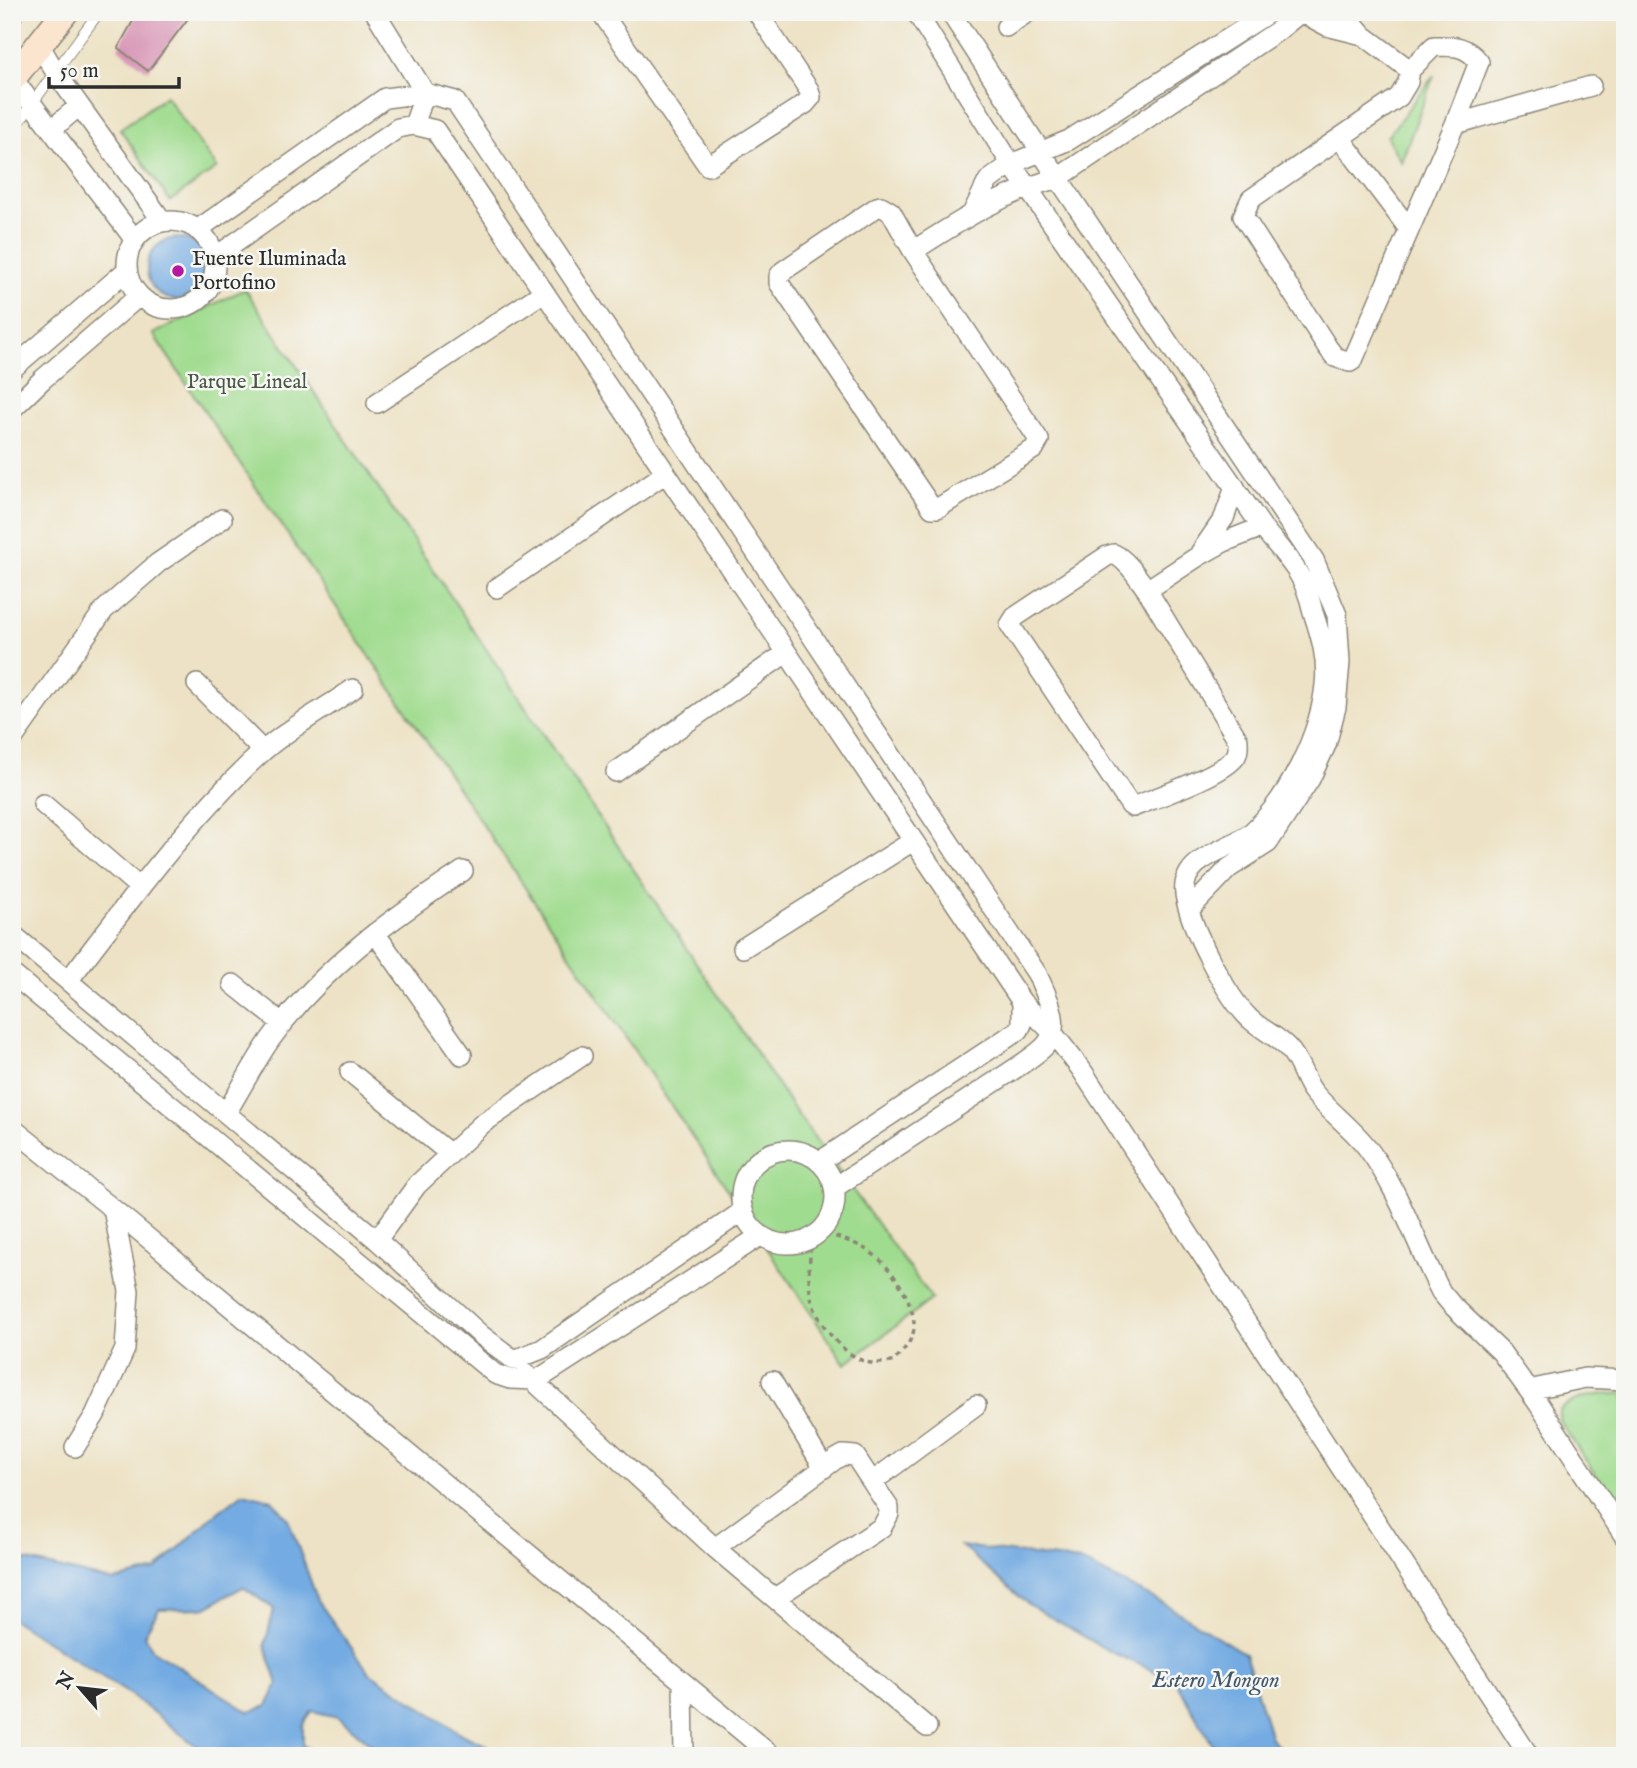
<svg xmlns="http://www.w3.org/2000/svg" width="1637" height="1768" viewBox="0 0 1637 1768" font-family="'IM FELL English',serif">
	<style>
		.green { fill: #a0dc8f; stroke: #66845d; stroke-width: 2 }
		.water { fill: #73abe2; stroke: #4f6b86; stroke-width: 2; fill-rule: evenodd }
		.building { fill: #d791b3 }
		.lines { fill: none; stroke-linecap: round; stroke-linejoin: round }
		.lane-casing { stroke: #8c8678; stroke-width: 12 }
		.street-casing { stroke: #8c8678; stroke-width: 22 }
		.secondary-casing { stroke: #8c8678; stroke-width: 29 }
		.path { stroke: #8c8678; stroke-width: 3.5; stroke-dasharray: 5 5; stroke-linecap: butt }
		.lane { stroke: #fff; stroke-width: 10 }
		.street { stroke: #fff; stroke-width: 19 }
		.secondary { stroke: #fbe5cf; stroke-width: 26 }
		.poi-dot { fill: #b5179e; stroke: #f6f6f2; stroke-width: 2.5 }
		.labels { text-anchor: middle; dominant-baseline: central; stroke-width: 5; stroke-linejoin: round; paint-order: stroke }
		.poi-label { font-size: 21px; fill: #2b2b2b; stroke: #f6f6f2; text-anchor: start }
		.park-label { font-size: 21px; fill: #485744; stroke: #f6f6f2 }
		.water-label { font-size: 23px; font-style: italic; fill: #44586b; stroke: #f6f6f2 }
	</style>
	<rect width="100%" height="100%" fill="#f6f6f2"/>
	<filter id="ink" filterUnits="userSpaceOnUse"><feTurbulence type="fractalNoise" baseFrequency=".0143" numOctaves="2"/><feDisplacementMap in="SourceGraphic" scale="14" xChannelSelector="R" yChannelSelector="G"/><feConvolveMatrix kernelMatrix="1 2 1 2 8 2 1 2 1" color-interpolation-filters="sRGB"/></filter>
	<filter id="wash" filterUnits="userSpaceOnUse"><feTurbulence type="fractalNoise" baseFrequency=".00686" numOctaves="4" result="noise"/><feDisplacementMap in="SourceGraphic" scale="28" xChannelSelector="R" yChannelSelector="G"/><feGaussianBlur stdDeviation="1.57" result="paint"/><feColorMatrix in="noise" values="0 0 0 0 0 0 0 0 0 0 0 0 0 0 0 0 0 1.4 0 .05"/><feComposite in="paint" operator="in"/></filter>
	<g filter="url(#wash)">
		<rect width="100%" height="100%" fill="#ede2c5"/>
		<!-- green -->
		<path class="green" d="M1434 75 1401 162 1387 137Z
			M166 96 217 168 170 201 120 129Z
			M245 289 798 1115 932 1299 845 1364 153 334Z
			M1625 1394V1519L1559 1420V1410C1577 1395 1602 1393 1625 1394Z"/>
		<!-- water -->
		<path class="water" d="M147 269a31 31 0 1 1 62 0a31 31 0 1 1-62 0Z
			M243 1493 272 1500 288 1519 318 1601 369 1672 463 1735 510 1756H385L338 1717 312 1711 303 1726V1745L320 1756H209L132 1696 12 1619V1553L25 1560 112 1581 156 1570 213 1516ZM243 1587 274 1609 265 1645 278 1684 267 1706 249 1712 153 1650 144 1635 159 1609 204 1608Z
			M961 1546 1080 1561 1165 1604 1245 1654 1271 1738 1286 1756H1219L1175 1680 1109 1651 1028 1604Z"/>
		<g id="blocks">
			<!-- building -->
			<path class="building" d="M138 12H193L148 71 118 48Z"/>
		</g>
	</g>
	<g filter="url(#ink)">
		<use href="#blocks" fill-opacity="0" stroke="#8c8678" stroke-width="2"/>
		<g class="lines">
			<defs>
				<path id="lane" d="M12 131 99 12"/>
				<path id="street" d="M375 12 425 93 414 125
					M601 12 708 166 805 104 811 97 809 90 757 12
					M916 12 1011 164 1262 527C1274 542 1288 557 1298 573 1306 585 1310 599 1313 612 1321 636 1328 660 1325 685 1320 734 1290 796 1254 830 1234 850 1180 855 1185 894 1190 927 1226 996 1250 1019 1262 1030 1277 1036 1288 1048 1301 1061 1303 1080 1314 1093 1330 1112 1351 1127 1366 1146 1399 1189 1416 1244 1441 1292L1451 1304 1501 1352 1538 1403 1625 1537
					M950 12 1058 178 1314 560 1337 615 1340 662 1336 707 1326 745 1310 779 1268 843 1229 868 1190 909
					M1301 12 1327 26 1363 35
					M1343 12 1363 35 1410 70
					M1006 27 1028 12
					M40 46 56 73 163 222
					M1434 46C1454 46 1466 45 1479 62L1455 124 1353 360 1350 362 1335 357 1328 348 1243 216 1251 199 1399 97 1408 82 1410 70Z
					M13 79 135 240
					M1455 124 1591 86
					M52 129 79 106
					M1340 138 1409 229
					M881 206 891 212 913 251 1039 440 1034 449 938 508H932L779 283V276L783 271 877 207Z
					M973 212 988 181 1011 164 1069 140 1270 12
					M127 265a44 44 0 1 1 88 0a44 44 0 1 1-88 0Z
					M197 230 385 98 425 93 455 101 1037 974C1046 995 1065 1026 1044 1047 1038 1053 1030 1058 1022 1064L834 1188
					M913 251C959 221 1005 192 1058 178L1279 30 1301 12
					M214 258 398 128 414 125 435 130 1022 1002V1024L1019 1030 819 1162
					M12 369 127 270
					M377 403 544 292
					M12 409 43 379 139 296
					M1200 553 1224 518 1235 487
					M1114 554C1128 561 1138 578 1147 590L1238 740C1238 746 1239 751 1236 756 1225 774 1155 798 1133 807L1130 805 1010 625 1015 617 1107 556Z
					M497 588 666 473
					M1147 590 1197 557 1224 542 1262 527
					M197 684 263 751
					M12 740 104 610 158 563 222 519
					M616 772 786 653
					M43 804 140 888
					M375 933 462 1055
					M12 934 377 1240 481 1335 514 1360 542 1349 743 1211
					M743 948 913 841
					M12 974 495 1374 510 1379 537 1380 760 1236
					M68 981C128 903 188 820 261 753 286 730 324 709 353 689
					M233 984 283 1024
					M1022 1002 1052 1032 1081 1069 1529 1756
					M350 1072 450 1154
					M226 1113C241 1089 254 1063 270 1040 321 968 391 919 463 871
					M12 1128 113 1209 772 1756
					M741 1197a47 47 0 1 1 94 0a47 47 0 1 1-94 0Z
					M377 1240 417 1185 482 1124 582 1056
					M526 1374 715 1548 927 1727
					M772 1381 824 1468
					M1529 1390 1585 1378 1625 1380
					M75 1447 95 1415 125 1349 129 1291 113 1209
					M872 1482 976 1405
					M715 1548 836 1459 843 1455 855 1456 889 1508V1514L882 1527 775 1598
					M683 1682 684 1756"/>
				<path id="secondary" d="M12 79 65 12"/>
			</defs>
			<!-- lane casing -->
			<use href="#lane" class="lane-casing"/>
			<!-- street casing -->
			<use href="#street" class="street-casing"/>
			<!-- secondary casing -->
			<use href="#secondary" class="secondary-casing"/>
			<!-- path -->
			<path class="path" d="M12 30 26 12
				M812 1237C810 1256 807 1278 811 1297 816 1322 845 1359 871 1363 878 1364 886 1362 893 1362 902 1352 915 1339 914 1325 914 1300 890 1265 870 1252 855 1242 837 1237 819 1232"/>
			<!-- lane -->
			<use href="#lane" class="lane"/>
			<!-- street -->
			<use href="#street" class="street"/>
			<!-- secondary -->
			<use href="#secondary" class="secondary"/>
		</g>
	</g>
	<!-- markers -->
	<circle class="poi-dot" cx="178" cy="271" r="7"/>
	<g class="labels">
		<!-- poi labels -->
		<g class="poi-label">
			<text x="192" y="259">Fuente Iluminada<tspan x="192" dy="24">Portofino</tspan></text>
		</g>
		<!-- park labels -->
		<g class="park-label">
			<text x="247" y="382">Parque Lineal</text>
		</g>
		<!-- water labels -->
		<g class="water-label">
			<text x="1216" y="1680">Estero Mongon</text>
		</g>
	</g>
	<!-- margin -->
	<rect width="1637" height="1768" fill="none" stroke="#f6f6f2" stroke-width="42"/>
	<!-- north arrow -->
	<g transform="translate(80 1688) rotate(298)" stroke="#f6f6f2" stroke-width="5" paint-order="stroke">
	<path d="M0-5L12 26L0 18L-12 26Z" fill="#2b2b2b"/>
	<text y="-10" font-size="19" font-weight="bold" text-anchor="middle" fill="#2b2b2b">N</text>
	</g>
	<!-- scale -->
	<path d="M49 77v10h130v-10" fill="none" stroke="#2b2b2b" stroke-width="3.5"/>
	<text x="60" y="77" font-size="21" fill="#2b2b2b" stroke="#f6f6f2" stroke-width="5" paint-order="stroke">50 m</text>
</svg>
